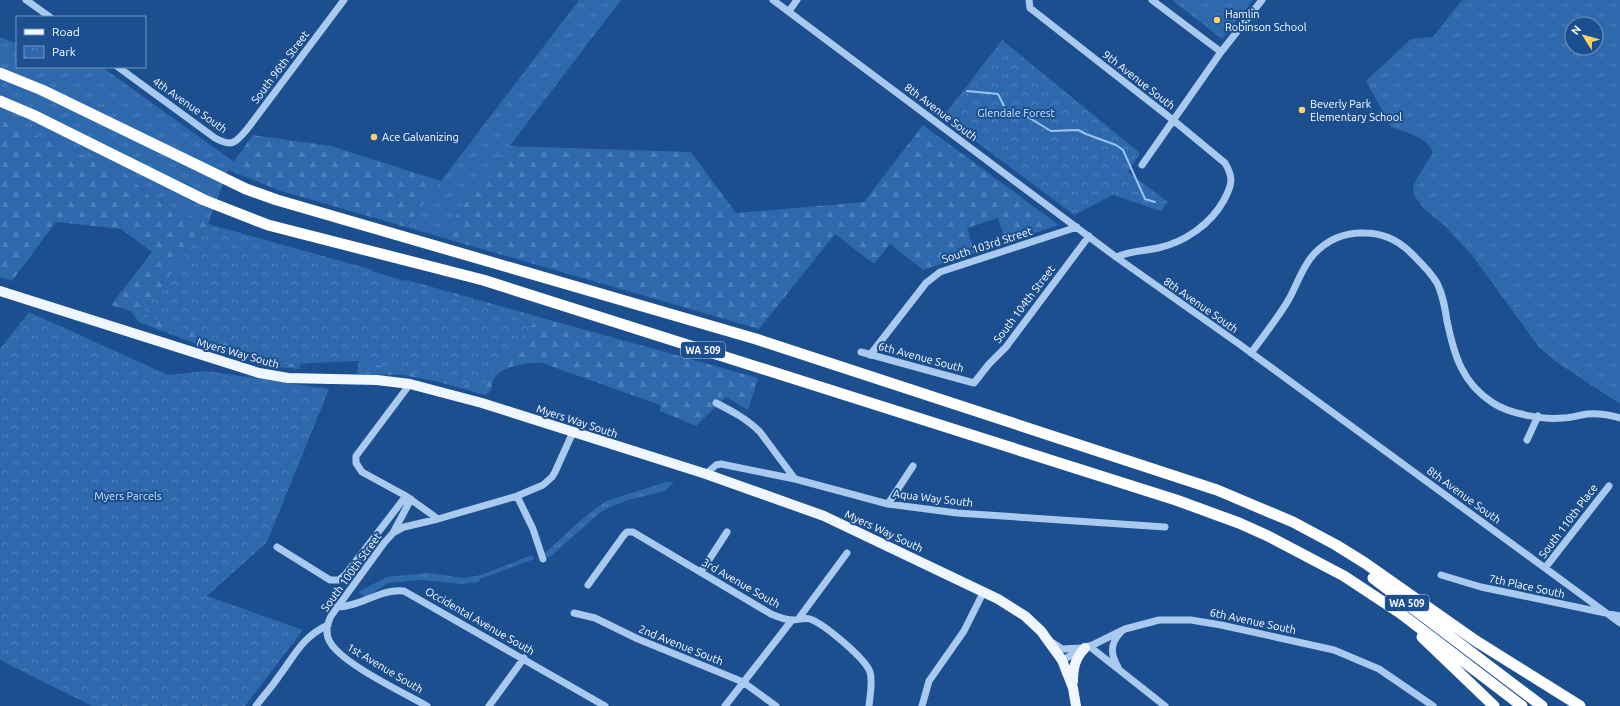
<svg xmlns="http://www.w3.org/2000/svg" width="1620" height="706" viewBox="0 0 1620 706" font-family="Ubuntu,sans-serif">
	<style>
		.grass { fill: url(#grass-tufts); fill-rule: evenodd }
		.forest { fill: url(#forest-firs) }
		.park { fill: url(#park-crowns) }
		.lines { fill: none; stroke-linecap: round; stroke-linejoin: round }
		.stream { stroke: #9cc4f0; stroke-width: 2 }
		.minor { stroke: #a9c9ee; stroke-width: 7 }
		.major { stroke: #f0f6ff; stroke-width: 10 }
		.highway { stroke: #fff; stroke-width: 11 }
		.poi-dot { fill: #ffd166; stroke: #1b4f8f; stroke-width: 1.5 }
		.labels { text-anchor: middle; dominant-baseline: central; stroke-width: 4; stroke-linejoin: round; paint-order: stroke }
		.shield { fill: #1b4f8f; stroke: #bbcadd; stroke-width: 1 }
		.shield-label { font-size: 10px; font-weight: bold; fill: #fff }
		.poi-label { font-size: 11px; fill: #fff; stroke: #1b4f8f; text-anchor: start }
		.street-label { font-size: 11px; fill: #fff; stroke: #1b4f8f }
		.park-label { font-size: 11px; fill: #cfe3fa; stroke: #1b4f8f }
	</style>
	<defs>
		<pattern id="grass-tufts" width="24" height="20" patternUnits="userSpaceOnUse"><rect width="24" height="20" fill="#2e69ad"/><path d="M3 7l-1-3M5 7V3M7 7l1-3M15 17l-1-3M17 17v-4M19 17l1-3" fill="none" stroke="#4d80b9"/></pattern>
		<pattern id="forest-firs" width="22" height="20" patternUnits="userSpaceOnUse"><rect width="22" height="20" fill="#2e69ad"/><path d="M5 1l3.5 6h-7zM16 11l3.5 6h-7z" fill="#4d80b9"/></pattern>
		<pattern id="park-crowns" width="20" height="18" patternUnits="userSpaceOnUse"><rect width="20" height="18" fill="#2e69ad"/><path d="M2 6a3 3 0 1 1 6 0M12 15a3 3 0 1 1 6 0" fill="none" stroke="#4d80b9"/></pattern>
	</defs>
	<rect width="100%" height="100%" fill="#1b4f8f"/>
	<!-- grass -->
	<path class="grass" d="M579 0H621L440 237 406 227Z
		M1172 0H1253L1222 39Z
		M1462 0H1620V404L1555 361 1539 347 1471 254 1445 226 1423 208 1414 195 1413 185 1433 152C1427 138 1406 131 1392 128L1366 81 1411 39 1433 37ZM1572 24H1596V48H1572Z
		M0 37 16 43 17 39V67H102L234 162 228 170 208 224 151 197 123 172 0 120Z
		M666 482H674L665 491 628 500 608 508 598 514 549 558 544 554 583 518 606 501Z
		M532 555 534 559 480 579 479 582 463 584 420 580 388 583 366 597 358 592 387 577 429 573 464 578 481 575Z"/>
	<!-- forest -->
	<path class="forest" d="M0 120 123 172 151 197 208 224 373 270 331 325 302 347 300 369 269 366 199 345 139 322 131 311 111 305 152 252 121 229 56 222 12 281 0 277Z
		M923 125 1059 225 1006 243 998 218 967 228 975 253 923 270 890 244 874 264 835 234 759 329 440 237 509 146 691 152 736 213 864 202Z
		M253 135 331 146 441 181 406 227 281 191 228 170Z
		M407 280 758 378 748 410 726 397 696 426 660 411V405L542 363C530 362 502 366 495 377 490 384 494 391 485 395L439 382 404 375 357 374 360 354 359 342Z"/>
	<!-- park -->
	<path class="park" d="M1002 40 1140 153 1128 172 1168 202 1161 211 1113 195 1074 215 943 117Z
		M208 224 537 319 482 388 358 361 287 364 141 314Z
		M29 312 168 375 206 371 329 389 267 542 207 596 303 630 245 706H92L0 660V349Z"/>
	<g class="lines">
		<!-- stream -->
		<path class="stream" d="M967 91 998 94 1005 108 1012 113 1026 116 1051 131 1078 130 1086 134 1116 145 1123 150 1145 199 1155 202"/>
		<!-- minor -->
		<path class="minor" d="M26 0 50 17
			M773 0 1116 257 1239 344 1620 623
			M1029 0 1030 8 1173 120 1225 163C1234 178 1232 185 1224 200 1211 224 1185 242 1158 248 1143 251 1131 251 1116 257
			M1152 0 1221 52
			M789 11 797 0
			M118 67 215 138C233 148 236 142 248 128L344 0
			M1142 165 1221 52 1262 0
			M861 352 974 383 989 364 1006 347 1089 236
			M1251 353C1264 335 1278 318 1289 299 1298 283 1302 267 1314 254 1328 239 1345 232 1365 233 1382 233 1397 240 1409 251 1419 261 1430 271 1437 283 1443 295 1445 308 1447 321 1454 355 1462 383 1493 403 1510 414 1543 420 1563 418 1571 418 1579 415 1587 414 1597 413 1610 415 1620 418
			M870 355 926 283 940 272 1077 227
			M410 384 356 456V463L362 472 406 496 438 519 517 496 543 485 552 477 555 472 573 432
			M716 403C732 411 747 419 760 432L795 479
			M1527 440 1538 416
			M706 474 716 465 721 464 795 479 888 504 957 513 1165 527
			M517 496 533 529 543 559
			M411 499 393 533 384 543 331 616C327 624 325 634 330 642 341 663 404 693 427 706
			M888 504 913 466
			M393 533 404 527 438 519
			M277 547 330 580H339L346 574 406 496
			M1545 568 1609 486
			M701 572 727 532
			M1441 575 1481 587 1620 616
			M588 585 624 535 627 532H633L771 614C778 617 785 620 792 620 799 620 804 617 810 619 824 624 865 658 870 672 873 682 870 695 869 706
			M337 607C361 607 380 588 404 591L605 706
			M574 613 595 618 638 639 743 682 776 706
			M799 618 847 553
			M1053 643 1062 649 1081 648
			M1089 646 1165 706
			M1062 660 1125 629 1159 620H1191L1221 625 1334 650 1379 669 1433 706
			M1118 667C1110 654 1110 643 1121 632
			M256 706C263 696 272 687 279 676 295 655 302 637 328 625
			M489 706 524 658
			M725 706 792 620
			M922 706 929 681 964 631 983 593"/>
		<!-- major -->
		<path class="major" d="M0 291 259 373 288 378 377 380 410 384 482 403 706 474 824 516 998 599 1025 616 1041 631 1062 660 1073 688 1076 706
			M1073 682C1073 668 1075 658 1085 648"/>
		<!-- highway -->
		<path class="highway" d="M0 73 42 90 246 189 277 200 756 339 1217 490 1293 522 1336 545 1365 563 1476 641 1580 706
			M0 101 33 115 204 200 268 225 483 280 1176 500 1239 523 1268 536 1344 576 1400 613 1522 706
			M1373 578 1542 706
			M1422 637 1494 706"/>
	</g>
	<!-- markers -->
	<g class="poi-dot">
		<circle cx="1217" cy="20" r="4"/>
		<circle cx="1302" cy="110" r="4"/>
		<circle cx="374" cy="137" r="4"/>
	</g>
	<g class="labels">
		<!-- shield labels -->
		<g class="shield">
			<rect x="681" y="342" width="44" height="16" rx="3"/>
			<rect x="1385" y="595" width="44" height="16" rx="3"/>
		</g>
		<g class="shield-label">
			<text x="703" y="350">WA 509</text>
			<text x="1407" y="603">WA 509</text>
		</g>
		<!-- poi labels -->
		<g class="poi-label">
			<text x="1225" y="14">Hamlin<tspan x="1225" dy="13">Robinson School</tspan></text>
			<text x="1310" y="104">Beverly Park<tspan x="1310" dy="13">Elementary School</tspan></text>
			<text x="382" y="137">Ace Galvanizing</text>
		</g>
		<!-- street labels -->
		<g class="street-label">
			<text transform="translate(280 67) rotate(-53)">South 96th Street</text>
			<text transform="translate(1139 80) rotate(38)">9th Avenue South</text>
			<text transform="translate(190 105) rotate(35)">4th Avenue South</text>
			<text transform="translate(941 112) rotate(37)">8th Avenue South</text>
			<text transform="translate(987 245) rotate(-18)">South 103rd Street</text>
			<text transform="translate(1024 304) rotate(-53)">South 104th Street</text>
			<text transform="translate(1201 305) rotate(35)">8th Avenue South</text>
			<text transform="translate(238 353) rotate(16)">Myers Way South</text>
			<text transform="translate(921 357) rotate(15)">6th Avenue South</text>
			<text transform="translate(577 421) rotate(18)">Myers Way South</text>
			<text transform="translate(1464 495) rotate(36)">8th Avenue South</text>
			<text transform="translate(933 498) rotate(7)">Aqua Way South</text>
			<text transform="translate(1568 521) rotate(-53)">South 110th Place</text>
			<text transform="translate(884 531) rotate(25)">Myers Way South</text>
			<text transform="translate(351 572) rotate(-54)">South 100th Street</text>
			<text transform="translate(741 583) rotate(30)">3rd Avenue South</text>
			<text transform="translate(1527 586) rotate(12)">7th Place South</text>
			<text transform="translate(480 621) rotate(30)">Occidental Avenue South</text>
			<text transform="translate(1253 621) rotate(12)">6th Avenue South</text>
			<text transform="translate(681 645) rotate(22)">2nd Avenue South</text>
			<text transform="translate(385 668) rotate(31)">1st Avenue South</text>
		</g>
		<!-- park labels -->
		<g class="park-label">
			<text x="1016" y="113">Glendale Forest</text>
			<text x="128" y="496">Myers Parcels</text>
		</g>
	</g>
	<!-- legend -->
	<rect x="16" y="16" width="130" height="52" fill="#1b4f8f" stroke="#7695bc"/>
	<rect x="24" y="29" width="20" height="6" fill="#f0f6ff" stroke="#7695bc"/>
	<text x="52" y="36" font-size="12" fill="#ffffff">Road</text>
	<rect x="24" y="46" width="20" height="12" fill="url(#park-crowns)" stroke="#7695bc"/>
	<text x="52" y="56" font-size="12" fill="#ffffff">Park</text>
	<!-- north arrow -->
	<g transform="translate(1584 36) rotate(307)"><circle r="19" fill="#1b4f8f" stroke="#7695bc"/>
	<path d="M0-3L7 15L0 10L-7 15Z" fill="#ffd166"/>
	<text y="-6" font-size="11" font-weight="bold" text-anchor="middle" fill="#ffffff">N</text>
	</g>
</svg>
